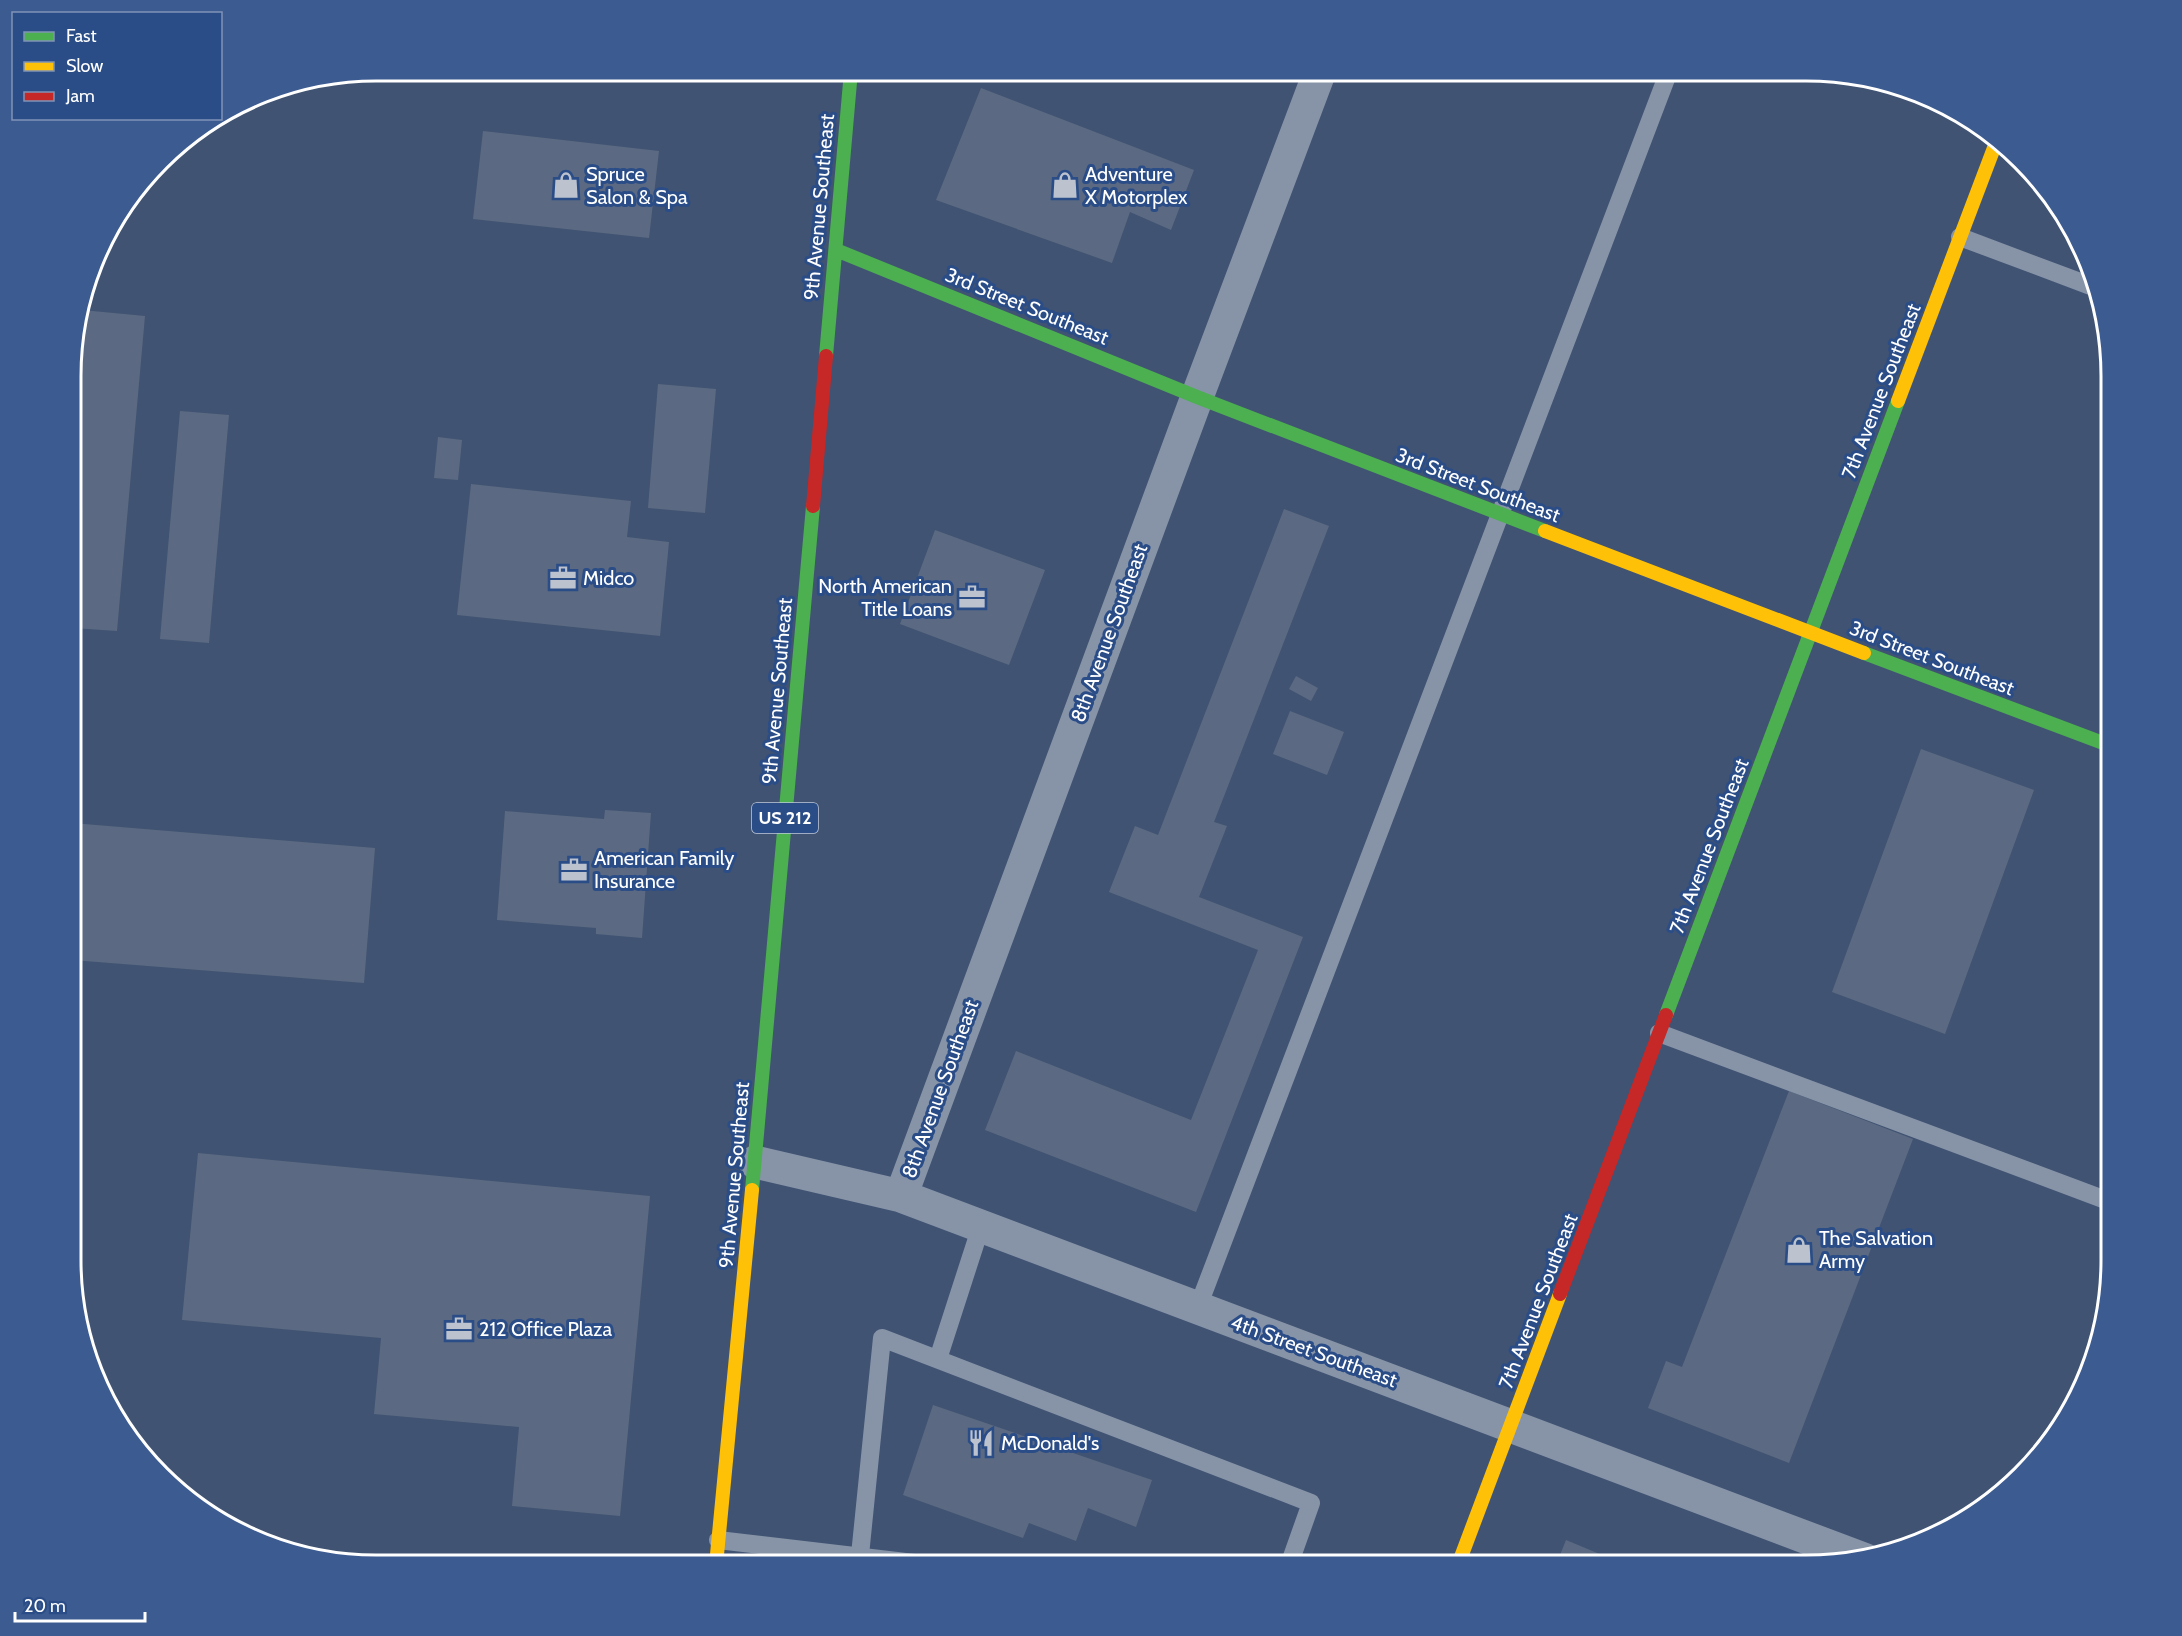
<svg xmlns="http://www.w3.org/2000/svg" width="2182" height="1636" viewBox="0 0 2182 1636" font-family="Cabin,sans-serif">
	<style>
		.building { fill: #5b6a82 }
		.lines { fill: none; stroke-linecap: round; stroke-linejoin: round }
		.lane { stroke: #8794a8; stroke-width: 18 }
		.street { stroke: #8794a8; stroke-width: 33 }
		.fast { stroke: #4caf50; stroke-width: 14 }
		.slow { stroke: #ffc107; stroke-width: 14 }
		.jam { stroke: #c62828; stroke-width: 14 }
		.labels { text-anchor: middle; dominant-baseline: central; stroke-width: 6; stroke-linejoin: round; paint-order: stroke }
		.shield { fill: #2b4d87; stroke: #bfcadb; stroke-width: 1.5 }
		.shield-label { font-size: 18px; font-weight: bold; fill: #fff }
		.poi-label { font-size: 20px; fill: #fff; stroke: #2b4d87; text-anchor: start }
		.street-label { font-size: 20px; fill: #fff; stroke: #2b4d87 }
		.rim { fill: none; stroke: #fff; stroke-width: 3 }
	</style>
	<rect width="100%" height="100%" fill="#405372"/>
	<!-- building -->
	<path class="building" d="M981 88 1194 170 1171 230 1130 212 1112 263 936 200Z
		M483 131 659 151 649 238 473 219Z
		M82 310 145 316 117 631 73 628V336Z
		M658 384 716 389 705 513 648 508Z
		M180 411 229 415 209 643 160 639Z
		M438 437 462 440 458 480 434 478Z
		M471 484 631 501 627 537 669 542 660 636 457 615Z
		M1284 509 1329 526 1214 822 1227 826 1199 897 1303 937 1196 1212 985 1130 1016 1051 1191 1120 1258 950 1109 892 1135 826 1158 835Z
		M935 530 1045 570 1009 665 900 624Z
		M1296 676 1318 688 1311 701 1289 689Z
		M1290 711 1344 732 1327 775 1273 754Z
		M1921 749 2034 790 1945 1034 1832 992Z
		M605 810 651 813 642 938 596 934V928L497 920 505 811 604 819Z
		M72 823 375 848 364 983 72 960Z
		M1789 1091 1913 1139 1789 1463 1648 1408 1666 1361 1682 1367Z
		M198 1153 650 1196 620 1516 512 1506 519 1427 374 1414 381 1338 182 1320Z
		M933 1405 1152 1480 1136 1527 1088 1508 1076 1541 1029 1523 1023 1538 903 1495Z
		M1566 1540 1626 1565H1556Z"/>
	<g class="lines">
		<!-- lane -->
		<path class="lane" d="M1960 237 2096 288
			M1659 1033 2111 1202
			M1198 1307 1669 71
			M938 1359 981 1226
			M718 1540 931 1565
			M859 1565 882 1338 1311 1503 1289 1565"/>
		<!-- street -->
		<path class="street" d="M755 1162 901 1196 1866 1560
			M901 1196 1197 397 1320 71"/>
		<!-- fast -->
		<path class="fast" d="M836 250 1197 397 1545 531
			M826 356 851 71
			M1864 653 2111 746
			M1666 1015 1898 401
			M752 1190 813 506"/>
		<!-- slow -->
		<path class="slow" d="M1898 401 1997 140
			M1545 531 1864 653
			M716 1565 752 1190
			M1458 1565 1560 1294"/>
		<!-- jam -->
		<path class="jam" d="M813 506 826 356
			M1560 1294 1666 1015"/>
	</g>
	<!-- icons -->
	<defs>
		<symbol id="shop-bare" viewBox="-9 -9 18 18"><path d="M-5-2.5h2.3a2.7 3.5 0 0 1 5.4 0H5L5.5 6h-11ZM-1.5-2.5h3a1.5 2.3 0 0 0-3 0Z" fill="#bcc3ce" stroke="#2b4d87" stroke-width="2.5" paint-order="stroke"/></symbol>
		<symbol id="office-bare" viewBox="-9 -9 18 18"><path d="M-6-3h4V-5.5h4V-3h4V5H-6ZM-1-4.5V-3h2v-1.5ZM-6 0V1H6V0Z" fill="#bcc3ce" stroke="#2b4d87" stroke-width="2.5" paint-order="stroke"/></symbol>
		<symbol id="restaurant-bare" viewBox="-9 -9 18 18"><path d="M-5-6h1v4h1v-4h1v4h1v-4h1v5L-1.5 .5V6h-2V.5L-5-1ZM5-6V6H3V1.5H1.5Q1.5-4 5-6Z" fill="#bcc3ce" stroke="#2b4d87" stroke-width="2.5" paint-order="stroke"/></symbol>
	</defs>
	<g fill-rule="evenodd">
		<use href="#shop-bare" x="547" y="166" width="38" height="38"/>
		<use href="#shop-bare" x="1046" y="166" width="38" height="38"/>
		<use href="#office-bare" x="544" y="559" width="38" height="38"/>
		<use href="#office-bare" x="953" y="578" width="38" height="38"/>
		<use href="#office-bare" x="555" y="851" width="38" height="38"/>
		<use href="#shop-bare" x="1780" y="1231" width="38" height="38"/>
		<use href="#office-bare" x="440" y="1310" width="38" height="38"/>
		<use href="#restaurant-bare" x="962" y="1424" width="38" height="38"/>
	</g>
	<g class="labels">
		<!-- shield labels -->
		<rect class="shield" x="752" y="803" width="66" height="30" rx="4.5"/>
		<g class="shield-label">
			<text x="785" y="818">US 212</text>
		</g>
		<!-- poi labels -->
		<g class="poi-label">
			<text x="586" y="174">Spruce<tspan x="586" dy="23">Salon &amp; Spa</tspan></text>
			<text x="1085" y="174">Adventure<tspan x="1085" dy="23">X Motorplex</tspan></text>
			<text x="583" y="578">Midco</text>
			<text x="952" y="586" text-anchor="end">North American<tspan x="952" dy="23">Title Loans</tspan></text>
			<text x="594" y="858">American Family<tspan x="594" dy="23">Insurance</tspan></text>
			<text x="1819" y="1238">The Salvation<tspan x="1819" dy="23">Army</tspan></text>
			<text x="479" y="1329">212 Office Plaza</text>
			<text x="1001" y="1443">McDonald's</text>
		</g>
		<!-- street labels -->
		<g class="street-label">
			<text transform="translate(819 207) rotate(-85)">9th Avenue Southeast</text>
			<text transform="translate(1027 306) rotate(22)">3rd Street Southeast</text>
			<text transform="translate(1881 391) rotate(-69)">7th Avenue Southeast</text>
			<text transform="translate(1478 485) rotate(21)">3rd Street Southeast</text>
			<text transform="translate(1109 633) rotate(-70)">8th Avenue Southeast</text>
			<text transform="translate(1932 658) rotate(21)">3rd Street Southeast</text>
			<text transform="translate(777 691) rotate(-85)">9th Avenue Southeast</text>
			<text transform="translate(1709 846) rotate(-69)">7th Avenue Southeast</text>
			<text transform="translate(940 1089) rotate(-70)">8th Avenue Southeast</text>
			<text transform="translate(734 1175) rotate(-85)">9th Avenue Southeast</text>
			<text transform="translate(1538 1301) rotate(-69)">7th Avenue Southeast</text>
			<text transform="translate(1314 1351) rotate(20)">4th Street Southeast</text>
		</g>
	</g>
	<!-- crop -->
	<path d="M0 0H2182V1636H0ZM376 81H1806A295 295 0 0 1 2101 376V1260A295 295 0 0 1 1806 1555H376A295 295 0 0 1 81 1260V376A295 295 0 0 1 376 81Z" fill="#3c5b91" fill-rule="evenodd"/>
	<path class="rim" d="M376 81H1806A295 295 0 0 1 2101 376V1260A295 295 0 0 1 1806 1555H376A295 295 0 0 1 81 1260V376A295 295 0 0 1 376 81Z"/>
	<!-- legend -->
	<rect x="12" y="12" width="210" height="108" fill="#2b4d87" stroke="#8094b7" stroke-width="1.5"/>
	<rect x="24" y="32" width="30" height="9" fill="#4caf50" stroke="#8094b7" stroke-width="1.5"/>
	<text x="66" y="42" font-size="18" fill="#ffffff">Fast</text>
	<rect x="24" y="62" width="30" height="9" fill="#ffc107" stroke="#8094b7" stroke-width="1.5"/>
	<text x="66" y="72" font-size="18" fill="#ffffff">Slow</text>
	<rect x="24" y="92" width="30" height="9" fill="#c62828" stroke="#8094b7" stroke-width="1.5"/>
	<text x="66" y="102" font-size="18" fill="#ffffff">Jam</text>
	<!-- scale -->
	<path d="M15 1612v9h130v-9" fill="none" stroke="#ffffff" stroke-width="3"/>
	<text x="24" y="1612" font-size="18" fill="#ffffff" stroke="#2b4d87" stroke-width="4.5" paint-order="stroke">20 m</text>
</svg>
